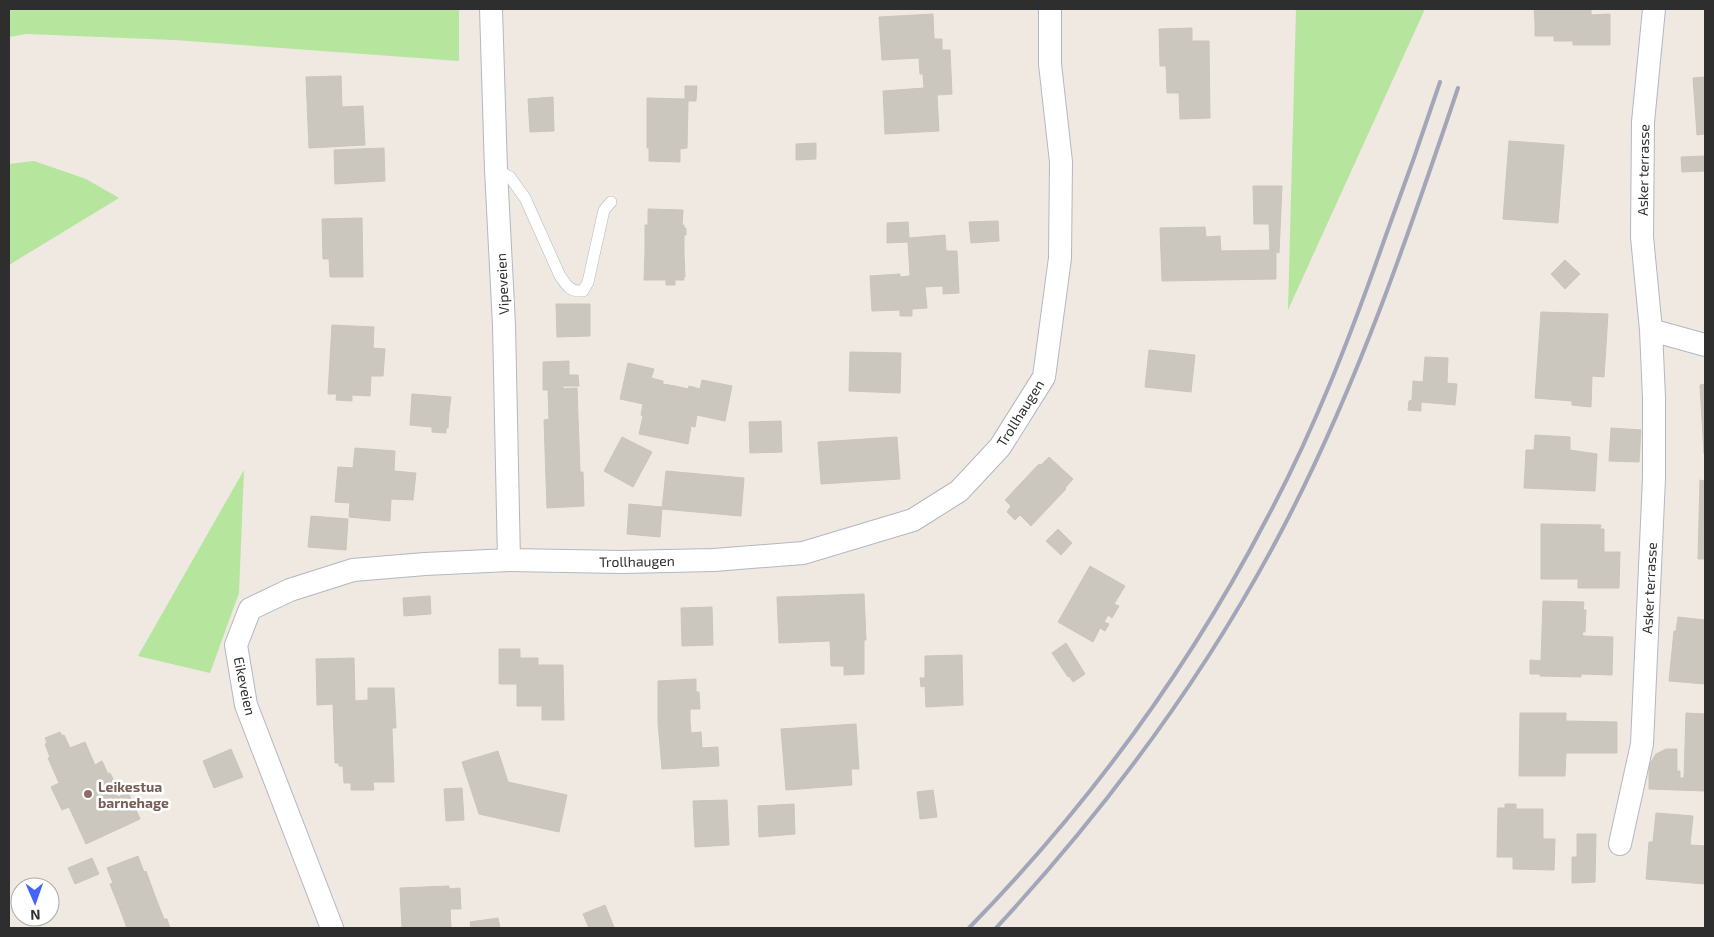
<svg xmlns="http://www.w3.org/2000/svg" width="1714" height="937" viewBox="0 0 1714 937" font-family="'Exo 2',sans-serif">
	<style>
		.green { fill: #b6e59e }
		.building { fill: #cbc7bf; stroke: #cbc5ba }
		.lines { fill: none; stroke-linecap: round; stroke-linejoin: round }
		.lane-casing { stroke: #b4b7c1; stroke-width: 12 }
		.street-casing { stroke: #b4b7c1; stroke-width: 24 }
		.lane { stroke: #fff; stroke-width: 11 }
		.street { stroke: #fff; stroke-width: 22 }
		.rail { stroke: #a3a6b8; stroke-width: 4 }
		.education-dot { fill: #8d6e63; stroke: #fff; stroke-width: 2 }
		.labels { text-anchor: middle; dominant-baseline: central; stroke-width: 5; stroke-linejoin: round; paint-order: stroke }
		.street-label { font-size: 14px; fill: #2e2e2e; stroke: #fff }
		.education-label { font-size: 14px; font-weight: bold; fill: #785e54; stroke: #fff; text-anchor: start }
	</style>
	<rect width="100%" height="100%" fill="#efe9e1"/>
	<!-- green -->
	<path class="green" d="M9 9H459V61L174 40 26 34 9 37Z
		M1296 9H1425L1288 310Z
		M34 161 86 179 119 198 9 265V164Z
		M244 470 239 593 210 673 138 656Z"/>
	<!-- building -->
	<path class="building" d="M1534 9H1591V15L1610 14V25L1535 22Z
		M933 14 934 39H942V50H950L951 72 920 74 919 58 882 60 879 17Z
		M1535 22 1610 25V45H1573V41H1554V36H1535Z
		M1192 28V41H1209L1210 118 1180 119 1179 93H1167L1166 66H1160L1159 29Z
		M951 72 952 94 937 95 939 131 885 134 883 91 924 88 923 74Z
		M341 76 342 107 363 106 365 145 309 148 306 77Z
		M1705 77V134L1697 135 1693 78Z
		M685 86H697L696 101H688L687 148 680 149V162L649 161V148H647V98L685 99Z
		M553 97 554 131 530 132 528 99Z
		M1509 141 1564 145 1558 223 1503 219Z
		M816 143V159L796 160V144Z
		M384 148 385 181 335 184 334 150Z
		M1705 156V171L1682 172 1681 157Z
		M1253 186H1282L1279 253 1276 252V250H1270L1269 224H1254Z
		M648 209 683 210 682 225H684V228H686V235H684V253L645 252V225H648Z
		M362 218 363 277H330L329 259H323L322 219Z
		M998 221 999 241 971 243 969 222Z
		M908 222 909 238 945 235 946 251H957L959 293 943 294V286L925 287 927 308 912 309V316H900V310L872 311 870 276 900 274V277L910 276 908 242 887 243V223Z
		M1205 227 1206 237 1220 236 1221 251 1276 250V279L1162 281 1160 228Z
		M645 252 684 253 685 277 683 278 684 280H675V285H666V280H644Z
		M1565 260 1580 274 1565 289 1551 274Z
		M556 304H590V336L557 337Z
		M1541 312 1608 314 1604 377 1592 376 1591 407 1572 405V401L1535 398Z
		M332 325 374 327 373 348 385 349 383 376H371L370 396 352 395V401L336 400 337 394H328Z
		M1149 350 1195 355 1191 392 1145 387Z
		M850 352 901 353 900 393 849 391Z
		M1425 357 1448 358 1447 383 1457 384 1455 405 1421 402V411L1408 410 1409 401 1412 400 1413 381 1423 382Z
		M569 361V375H578L579 386H563V389L543 390V362Z
		M628 363 654 369 651 378 663 381V384L675 386 664 439 639 434 643 416 641 415 643 404 620 399Z
		M702 380 732 386 725 421 697 415 695 427 691 426 688 444 664 439 675 386 688 389 689 386 700 389Z
		M1705 384V454H1704L1700 385Z
		M577 388 580 472H583L584 506 547 508 544 420 549 419 548 389Z
		M412 394 451 397 449 412 411 410Z
		M411 410 449 412 448 428H446V433L432 432V427L410 425Z
		M781 421 782 452 750 453 749 422Z
		M1611 428 1641 430 1639 462 1609 461Z
		M1535 435 1570 437V450L1597 454 1595 491 1524 488 1526 450H1534Z
		M622 437 652 452 633 487 604 471Z
		M897 437 900 479 821 484 818 442Z
		M355 448 395 451 394 471 416 473 413 500 391 499 390 521 349 517 350 503 335 502 338 467 353 468Z
		M1049 457 1073 479 1065 488 1066 489 1031 526 1020 515 1015 520 1007 512 1011 506 1005 500 1039 464 1041 465Z
		M666 471 744 478 741 516 662 509Z
		M1700 480 1705 481V559H1698Z
		M629 504 662 507 660 537 627 534Z
		M311 516 348 519 346 550 308 547Z
		M1541 524 1601 525 1600 529H1604V552H1620L1619 588H1578V579H1541Z
		M1058 529 1072 543 1061 555 1046 541Z
		M1090 566 1125 586 1114 604 1119 606 1112 618 1108 615 1104 622 1109 624 1105 631 1100 628 1093 642 1058 622Z
		M864 594 866 640H864V674L844 675V666H831L830 641 779 643 777 597Z
		M430 596 431 614 404 616 403 598Z
		M1543 601 1584 602 1583 610H1586L1585 632H1582L1583 636 1613 637 1612 675 1581 674V677L1540 676V674H1530V660L1541 661Z
		M712 607 713 645 682 646 681 608Z
		M1678 617 1705 620V684L1669 681 1674 631H1676Z
		M1066 643 1085 674 1073 682 1069 676 1068 677 1052 653Z
		M499 649H520V658H538V665H563L564 720H542V706H517V684H499Z
		M962 655 963 705 926 707 925 686 921 687 920 678H925V656Z
		M354 658 355 701 368 700V688H394L396 728H392L394 782H373L374 790H351V783H344L343 766H339V763H335L333 704 317 705 316 659Z
		M696 679V692H699L700 709H690V721L658 723V681Z
		M1520 713H1566V721L1617 722V753H1566L1565 776H1519Z
		M1686 713 1705 714V791L1649 789V765L1656 754 1666 749H1677V771H1680V778H1684Z
		M690 721 691 733 701 732 702 748 718 747 719 766 662 769 658 723Z
		M856 724 859 769H851L852 785 786 790 781 729Z
		M60 732 62 736 64 735 70 748 85 742 95 765 102 761 108 774 110 773 117 787 114 788 118 797 128 792 140 819 86 844 69 807 62 810 51 787 59 783 48 758 50 757 45 744 47 743 45 738Z
		M231 749 243 777 214 788 203 761Z
		M498 751 508 782 567 795 559 832 479 814 462 762Z
		M462 788 464 820 446 821 444 789Z
		M933 790 937 817 920 819 917 792Z
		M727 800 729 845 695 847 693 801Z
		M794 804 795 834 759 837 758 806Z
		M1505 804H1516V809H1543V839H1555L1554 870 1513 869V857H1497L1498 808H1505Z
		M1656 813 1693 816 1690 845 1705 846V884L1646 879 1649 842H1653Z
		M1577 834H1596L1595 882 1572 883V857H1577Z
		M138 856 144 872 146 871 155 896 120 909 110 884 113 883 107 868Z
		M92 858 99 874 75 884 68 868Z
		M449 886V889L460 888 461 909H450L451 927 402 928 400 888Z
		M155 896 164 919H167L170 928H127L120 909Z
		M605 905 614 927 610 928H589L583 914Z
		M498 918 500 928H471L470 922Z"/>
	<g class="lines">
		<defs>
			<path id="lane" d="M496 170 510 177 525 198 560 276C567 286 570 292 583 291L588 282 604 210 611 202"/>
			<path id="street" d="M491 9 496 170 504 325 509 560
				M1654 9 1643 122 1642 237 1651 330 1705 345
				M1620 844 1642 744 1654 478V398L1651 330
				M332 928 246 705 236 645 250 609 290 590 353 570 425 564 509 560 622 562 714 560 803 553 913 520 959 491 1000 447 1044 377 1060 258 1061 162 1050 64V9"/>
		</defs>
		<!-- lane casing -->
		<use href="#lane" class="lane-casing"/>
		<!-- street casing -->
		<use href="#street" class="street-casing"/>
		<!-- lane -->
		<use href="#lane" class="lane"/>
		<!-- street -->
		<use href="#street" class="street"/>
		<!-- rail -->
		<path class="rail" d="M969 928C1087 807 1188 670 1266 520 1315 429 1352 332 1386 235 1405 184 1423 133 1440 82
			M996 928C1109 806 1207 674 1284 526 1357 386 1408 236 1458 88"/>
	</g>
	<!-- markers -->
	<circle class="education-dot" cx="88" cy="794" r="5"/>
	<g class="labels">
		<!-- street labels -->
		<g class="street-label">
			<text transform="translate(1643 170) rotate(-89)">Asker terrasse</text>
			<text transform="translate(502 284) rotate(-93)">Vipeveien</text>
			<text transform="translate(1020 413) rotate(-58)">Trollhaugen</text>
			<text transform="translate(637 561) rotate(-1)">Trollhaugen</text>
			<text transform="translate(1649 588) rotate(-87)">Asker terrasse</text>
			<text transform="translate(245 686) rotate(78)">Eikeveien</text>
		</g>
		<!-- education labels -->
		<g class="education-label">
			<text x="98" y="786">Leikestua<tspan x="98" dy="16">barnehage</tspan></text>
		</g>
	</g>
	<!-- border -->
	<rect width="1714" height="937" fill="none" stroke="#2e2e2e" stroke-width="20"/>
	<!-- north arrow -->
	<g transform="translate(35 902) rotate(178)"><circle r="24" fill="#ffffff" stroke="#ababab"/>
	<path d="M0-4L9 19L0 12L-9 19Z" fill="#4264fb"/>
	<text y="-8" font-size="14" font-weight="bold" text-anchor="middle" fill="#2e2e2e">N</text>
	</g>
</svg>
